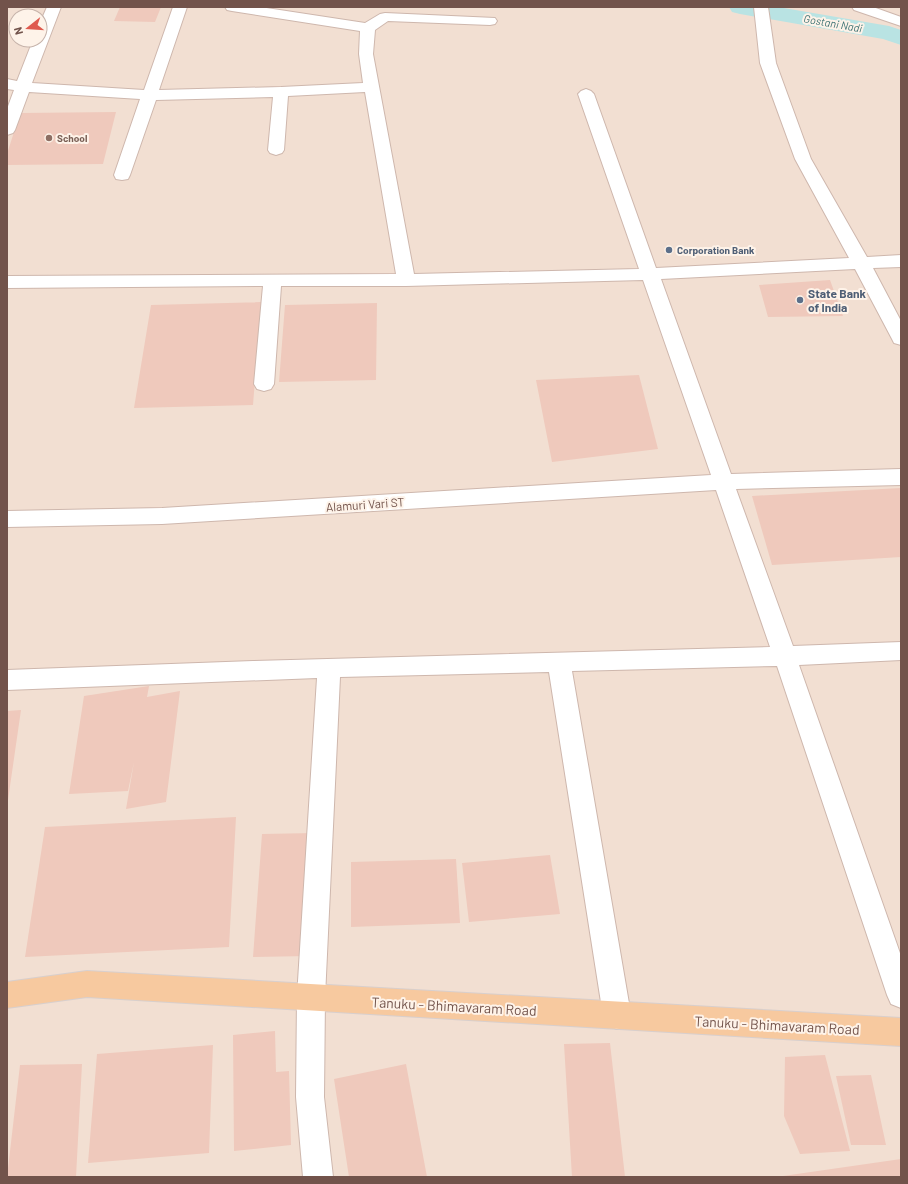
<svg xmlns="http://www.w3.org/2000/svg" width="908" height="1184" viewBox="0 0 908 1184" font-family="Barlow,sans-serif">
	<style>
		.residential { fill: #f2dfd2; fill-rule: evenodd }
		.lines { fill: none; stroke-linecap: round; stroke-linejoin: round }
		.canal { fill: #b9e3e3; fill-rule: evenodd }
		.building { fill: #efc9bc }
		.minor-casing { stroke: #ceb7ad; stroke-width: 2 }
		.major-casing { stroke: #d8cfcd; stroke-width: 2 }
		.minor { fill: #fff; fill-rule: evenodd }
		.major { fill: #f7c99f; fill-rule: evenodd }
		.education-dot { fill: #8d6e63; stroke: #fef3e9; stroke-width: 1.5 }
		.service-dot { fill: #5c6f8a; stroke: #fef3e9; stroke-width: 1.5 }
		.labels { text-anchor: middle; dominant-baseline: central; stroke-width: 4; stroke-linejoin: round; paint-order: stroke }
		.far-education-label { font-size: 10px; font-weight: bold; fill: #785e54; stroke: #fef3e9; text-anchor: start }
		.far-service-label { font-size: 10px; font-weight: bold; fill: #4e5e75; stroke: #fef3e9; text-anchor: start }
		.far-water-label { font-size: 11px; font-style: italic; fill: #407576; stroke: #fef3e9 }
		.service-label { font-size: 12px; font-weight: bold; fill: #4e5e75; stroke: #fef3e9; text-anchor: start }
		.street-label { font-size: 12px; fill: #72534b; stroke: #fef3e9 }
		.near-street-label { font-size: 14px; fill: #72534b; stroke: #fef3e9 }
	</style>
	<rect width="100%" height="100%" fill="#fbeee3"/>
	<!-- residential -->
	<path class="residential" d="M7 7H901V1177H7ZM16 16H40V40H16Z"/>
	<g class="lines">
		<!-- canal -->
		<path class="canal" d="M729 7H778L889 26 901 30V45L883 39 740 14 732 12Z"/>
	</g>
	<!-- building -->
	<path class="building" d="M120 7H161L155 22 114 21Z
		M116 112 103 164 7 165V154L20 113Z
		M830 280 843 316 768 317 759 285Z
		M261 302 253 405 134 408 151 305Z
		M377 303 376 380 279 382 285 305Z
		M639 375 658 449 552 462 536 380Z
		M901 488V557L772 565 752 496Z
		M149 686 147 697 180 691 166 802 126 809 134 762 128 791 69 794 84 696Z
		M21 710 8 800H7V711Z
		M236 817 229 947 25 957 45 827Z
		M314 833 309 956 253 957 262 834Z
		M550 855 560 914 469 922 462 863Z
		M456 859 460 923 351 927V862Z
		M275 1031 276 1072 289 1071 291 1145 234 1151 233 1035Z
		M610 1043 625 1177H572L564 1044Z
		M213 1045 209 1153 88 1163 97 1054Z
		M825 1055 850 1151 800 1154 784 1116 785 1057Z
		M82 1064 76 1177H7L20 1065Z
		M406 1064 427 1177H349L334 1079Z
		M871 1075 886 1145H851L836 1076Z
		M901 1159V1177H783V1176Z"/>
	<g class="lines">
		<defs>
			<path id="minor" d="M47 7H61L32 83 144 90 173 7H187L159 90 281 87 363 83 359 54 360 31 232 11 227 10 225 7H260L365 23 380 14 385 13 495 18 497 21 495 24 490 25 388 21 375 30 373 54 414 274 639 269 578 94 581 91 586 89 591 91 594 94 656 268 849 258 795 159 760 63 754 7H768L776 63 811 159 867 257 901 255V267L873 268 901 321V345L894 343 892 339 855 269 661 279 731 474 901 469V485L736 489 793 646 901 642V660L799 665 901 956V1008L891 1004 887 995 777 666 572 671 631 1015 627 1025 617 1029 607 1025 603 1015 549 672 340 677 325 997 324 1097 333 1177H303L296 1097 297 997 317 678 7 690V670L253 661 770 647 716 490 162 524 7 527V511L162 508 711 475 643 280 406 286H281L274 384 271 389 264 391 257 389 254 384 263 286 7 288V276L396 274 365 92 288 96 284 150 282 153 276 155 270 153 268 150 273 97 156 100 130 175 128 179 122 180 116 179 114 175 140 99 29 92 15 130 13 133 7 135V109L14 90 7 89V79L17 81 33 40H40V23Z
				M852 7H873L901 17V26L854 10Z"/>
			<path id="major" d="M87 971 901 1018V1046L87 997 7 1008V982Z"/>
		</defs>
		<!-- minor casing -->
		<use href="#minor" class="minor-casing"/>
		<!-- major casing -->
		<use href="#major" class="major-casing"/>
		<!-- minor -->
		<use href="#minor" class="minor"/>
		<!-- major -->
		<use href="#major" class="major"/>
	</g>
	<!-- markers -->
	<circle class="education-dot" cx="49" cy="138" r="4"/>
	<g class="service-dot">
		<circle cx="669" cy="250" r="4"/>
		<circle cx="800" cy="300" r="4"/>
	</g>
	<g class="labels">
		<!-- far-education labels -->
		<g class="far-education-label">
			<text x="57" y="138">School</text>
		</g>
		<!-- far-service labels -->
		<g class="far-service-label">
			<text x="677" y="250">Corporation Bank</text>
		</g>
		<!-- far-water labels -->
		<g class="far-water-label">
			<text transform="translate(833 23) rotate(10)">Gostani Nadi</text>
		</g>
		<!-- service labels -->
		<g class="service-label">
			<text x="808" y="293">State Bank<tspan x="808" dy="14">of India</tspan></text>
		</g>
		<!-- street labels -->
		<g class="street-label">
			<text transform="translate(365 504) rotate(-4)">Alamuri Vari ST</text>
		</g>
		<!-- near-street labels -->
		<g class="near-street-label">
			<text transform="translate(454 1006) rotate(3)">Tanuku - Bhimavaram Road</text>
			<text transform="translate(777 1025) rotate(3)">Tanuku - Bhimavaram Road</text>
		</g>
	</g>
	<!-- border -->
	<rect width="908" height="1184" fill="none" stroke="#72534b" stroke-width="16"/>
	<!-- north arrow -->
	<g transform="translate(28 28) rotate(253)"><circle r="19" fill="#fef3e9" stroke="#c6b3aa"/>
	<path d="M0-3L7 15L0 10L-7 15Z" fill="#df5a4e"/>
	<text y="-6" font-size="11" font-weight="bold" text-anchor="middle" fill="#72534b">N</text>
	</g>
</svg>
